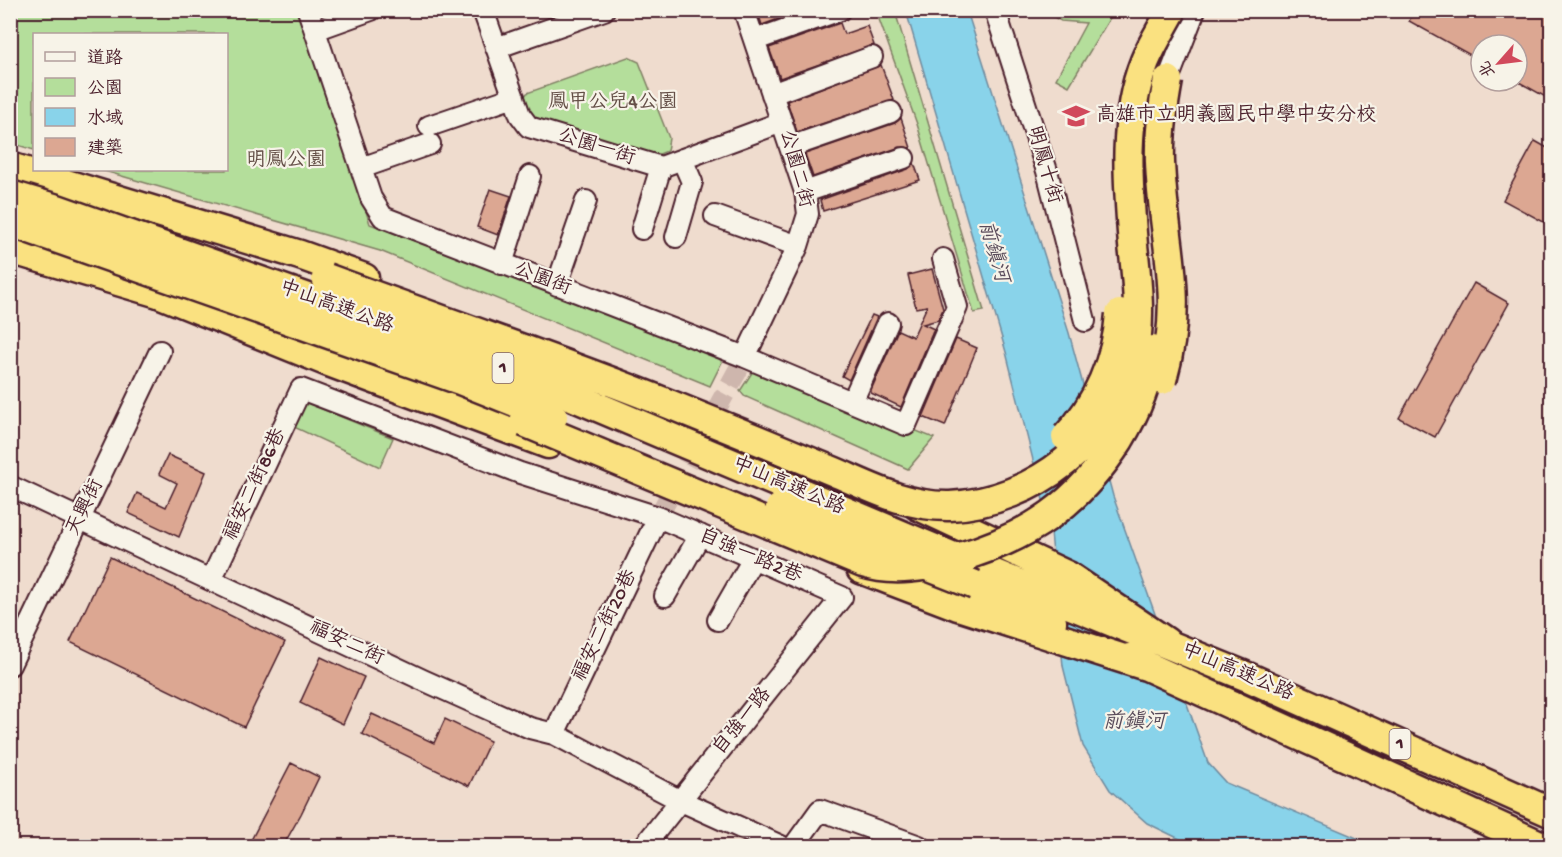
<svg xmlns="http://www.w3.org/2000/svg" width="1562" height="857" viewBox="0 0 1562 857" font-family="'Gochi Hand','LXGW WenKai TC',sans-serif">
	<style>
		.green { fill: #b4de9b; stroke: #7f7e63; stroke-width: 1.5 }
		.water { fill: #89d3ea; stroke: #708b9e; stroke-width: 1.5 }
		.building { fill: #dca792; stroke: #4a1f2b; stroke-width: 1.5 }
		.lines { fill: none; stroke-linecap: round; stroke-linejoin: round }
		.minor-tunnel { stroke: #ceb6ad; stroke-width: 20; stroke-dasharray: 20 10; stroke-linecap: butt }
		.minor-casing { stroke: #4a1f2b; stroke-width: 24 }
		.highway-casing { stroke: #4a1f2b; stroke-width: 33 }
		.minor { stroke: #f7f3e8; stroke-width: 20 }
		.highway { stroke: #fae180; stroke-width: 28 }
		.highway-bridge-casing { stroke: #4a1f2b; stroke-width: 33; stroke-linecap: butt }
		.highway-bridge { stroke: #fae180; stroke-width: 28 }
		.labels { text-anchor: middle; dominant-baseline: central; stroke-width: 4.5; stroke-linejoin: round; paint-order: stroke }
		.shield { fill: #f7f3e8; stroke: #7e5f64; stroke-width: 1.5 }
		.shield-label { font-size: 18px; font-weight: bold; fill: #4a1f2b }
		.park-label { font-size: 20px; fill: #644f47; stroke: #f7f3e8 }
		.poi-label { font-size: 20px; fill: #4a1f2b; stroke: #f7f3e8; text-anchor: start }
		.street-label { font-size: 20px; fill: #4a1f2b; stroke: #f7f3e8 }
		.water-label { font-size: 21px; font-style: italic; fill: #5a4c5b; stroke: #f7f3e8 }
	</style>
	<rect width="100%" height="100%" fill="#efdcce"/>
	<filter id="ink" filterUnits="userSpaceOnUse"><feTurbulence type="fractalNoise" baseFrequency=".0167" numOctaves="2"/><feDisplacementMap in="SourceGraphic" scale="12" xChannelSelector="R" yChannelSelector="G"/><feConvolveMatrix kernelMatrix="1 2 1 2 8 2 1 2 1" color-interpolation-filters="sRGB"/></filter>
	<g filter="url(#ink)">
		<!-- green -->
		<path class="green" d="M10 11H296L317 59 370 224 717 356 722 362 710 386 380 251 101 170H226V34H34V150L11 143Z
			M876 11H895L984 311 974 313 917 124Z
			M1043 11H1114L1069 86 1056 79 1086 23 1061 21Z
			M628 57 639 62 669 138 667 151 652 157 537 119 527 111 523 99 527 93Z
			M755 368H761L934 438 908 469 744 396 740 391Z
			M305 402 393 438 380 467 294 427Z"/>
		<!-- water -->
		<path class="water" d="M906 11H967L1069 333 1113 496 1208 763 1226 783 1376 846H1194L1147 823 1110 790 1083 746 1063 666 1051 532 1006 352Z"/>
		<!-- building -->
		<path class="building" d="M765 10H803L762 25 758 13Z
			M1415 10H1551V100L1517 81V45H1481V61L1409 21Z
			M840 23 844 34 867 26 874 45 780 78 769 48Z
			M881 65 894 100 797 132 787 101Z
			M901 118 911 148 900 147 813 177 805 154 895 123Z
			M1535 141 1551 150V226L1503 200Z
			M914 163 920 180 823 211 820 200 908 169Z
			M490 189 511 196 498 235 477 227Z
			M932 269 943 309 938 320 923 324 934 329 901 407 871 393V390L898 330 913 337 927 306 916 308 908 275Z
			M1474 283 1509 303 1435 437 1399 418Z
			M872 315 877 317 849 380 842 376Z
			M956 339 977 348 945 426 923 417Z
			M168 455 206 472 179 537 128 513 137 493 166 507 177 483 159 474Z
			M110 557 285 642 244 727 70 642Z
			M321 657 364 677 343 724 300 703Z
			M372 714 434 743 445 719 490 741 469 786 362 734Z
			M291 763 319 777 301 814 283 846H248Z"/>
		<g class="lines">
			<!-- minor-tunnel -->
			<path class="minor-tunnel" d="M658 517 745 357"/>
			<defs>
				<path id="minor" d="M308 10 371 198 383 217 745 357 906 425 957 307 943 259
					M483 10 520 115 529 127 661 167 782 122
					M744 10 805 192 808 214 798 246 745 357
					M995 10 1047 171 1085 321
					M315 30 371 10
					M755 40 840 10
					M496 48 604 10
					M1168 80 1195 10
					M772 94 872 57
					M429 126 514 97
					M790 147 891 112
					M361 168 430 144
					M805 192 904 158
					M715 216 798 246
					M642 229 661 167
					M676 237 692 182 682 159
					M502 264 530 176
					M557 285 586 201
					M852 402 888 323
					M10 486 423 680 530 728 554 734 681 801 781 846
					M211 580 301 389 520 473 658 517 842 597 644 846
					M665 596 700 535
					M718 620 753 559
					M10 665 160 351
					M554 734 658 517
					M794 846 820 810 919 846"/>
				<path id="highway" d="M10 167 300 255 364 278
					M10 249 172 297
					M156 292 326 361 548 444
					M917 505 1068 576 1166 642
					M861 569 958 606 1146 666
					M985 570 1248 677 1552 813
					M975 585 1052 622
					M1129 658 1542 846"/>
			</defs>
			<!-- minor casing -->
			<use href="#minor" class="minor-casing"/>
			<!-- highway casing -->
			<use href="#highway" class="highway-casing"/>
			<!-- minor -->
			<use href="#minor" class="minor"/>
			<!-- highway -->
			<use href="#highway" class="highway"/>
			<defs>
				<path id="highway-bridge" d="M10 195 57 209 503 367 963 561
					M10 222 460 380 553 417
					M326 278C440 320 556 359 669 404 724 426 780 449 835 472 872 488 908 507 950 506 1034 502 1111 441 1133 359 1142 322 1137 282 1133 245 1128 185 1122 118 1145 61 1152 44 1163 27 1172 10
					M1162 380C1186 296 1163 243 1160 162 1159 134 1163 107 1168 80
					M524 422 863 563C894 573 926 567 957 558 1030 537 1078 504 1119 440 1136 412 1148 383 1153 350
					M1066 437C1097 405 1117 359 1120 314
					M780 508 975 585"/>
			</defs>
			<!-- highway-bridge casing -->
			<use href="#highway-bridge" class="highway-bridge-casing"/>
			<!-- highway-bridge -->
			<use href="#highway-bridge" class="highway-bridge"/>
		</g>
	</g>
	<!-- icons -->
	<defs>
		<symbol id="school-bare" viewBox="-9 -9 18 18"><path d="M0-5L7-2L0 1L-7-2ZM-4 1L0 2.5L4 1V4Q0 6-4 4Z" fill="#d1495b" stroke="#f7f3e8" stroke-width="2.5" paint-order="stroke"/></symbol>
	</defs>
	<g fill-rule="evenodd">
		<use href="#school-bare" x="1057" y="97" width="38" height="38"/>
	</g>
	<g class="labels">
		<!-- shield labels -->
		<g class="shield">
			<rect x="492.5" y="353" width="21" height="30" rx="4.5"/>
			<rect x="1389.5" y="729" width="21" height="30" rx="4.5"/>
		</g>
		<g class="shield-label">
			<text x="503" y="368">1</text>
			<text x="1400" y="744">1</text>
		</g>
		<!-- park labels -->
		<g class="park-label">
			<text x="613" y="103">鳳甲公兒4公園</text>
			<text x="286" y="161">明鳳公園</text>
		</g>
		<!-- poi labels -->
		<g class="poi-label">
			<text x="1096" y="116">高雄市立明義國民中學中安分校</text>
		</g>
		<!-- street labels -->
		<g class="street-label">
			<text transform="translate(596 148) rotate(18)">公園一街</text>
			<text transform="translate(1043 165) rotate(74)">明鳳十街</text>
			<text transform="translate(795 169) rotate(75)">公園二街</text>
			<text transform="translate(542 280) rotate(21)">公園街</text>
			<text transform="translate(336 308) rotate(20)">中山高速公路</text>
			<text transform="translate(256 485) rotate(-65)">福安二街86巷</text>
			<text transform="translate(788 487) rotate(23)">中山高速公路</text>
			<text transform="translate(86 508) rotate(-64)">天興街</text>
			<text transform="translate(750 557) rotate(23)">自強一路2巷</text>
			<text transform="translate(606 626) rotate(-64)">福安二街20巷</text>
			<text transform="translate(346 644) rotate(25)">福安二街</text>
			<text transform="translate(1237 673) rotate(23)">中山高速公路</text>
			<text transform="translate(743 722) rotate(-51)">自強一路</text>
		</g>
		<!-- water labels -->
		<g class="water-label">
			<text transform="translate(992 252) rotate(74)">前鎮河</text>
			<text x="1134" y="723">前鎮河</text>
		</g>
	</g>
	<!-- margin -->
	<rect width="1562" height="857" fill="none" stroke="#f7f3e8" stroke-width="36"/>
	<rect x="18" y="18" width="1526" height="821" fill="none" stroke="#4a1f2b" stroke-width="2" filter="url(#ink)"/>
	<!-- legend -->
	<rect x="33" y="33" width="195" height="138" fill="#f7f3e8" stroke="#b29e9c" stroke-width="1.5"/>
	<rect x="45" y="52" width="30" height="9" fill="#f7f3e8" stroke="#b29e9c" stroke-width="1.5"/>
	<text x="87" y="63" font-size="18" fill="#4a1f2b">道路</text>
	<rect x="45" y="78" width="30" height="18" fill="#b4de9b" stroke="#b29e9c" stroke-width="1.5"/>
	<text x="87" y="93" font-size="18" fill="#4a1f2b">公園</text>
	<rect x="45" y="108" width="30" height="18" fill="#89d3ea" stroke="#b29e9c" stroke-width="1.5"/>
	<text x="87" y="123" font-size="18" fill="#4a1f2b">水域</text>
	<rect x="45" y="138" width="30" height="18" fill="#dca792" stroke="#b29e9c" stroke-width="1.5"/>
	<text x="87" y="153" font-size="18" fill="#4a1f2b">建築</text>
	<!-- north arrow -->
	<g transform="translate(1499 63) rotate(242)"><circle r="28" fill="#f7f3e8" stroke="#b29e9c" stroke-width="1.5"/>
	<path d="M0-4.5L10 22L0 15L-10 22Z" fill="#d1495b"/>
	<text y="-9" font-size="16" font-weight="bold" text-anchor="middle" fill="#4a1f2b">北</text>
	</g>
</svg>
